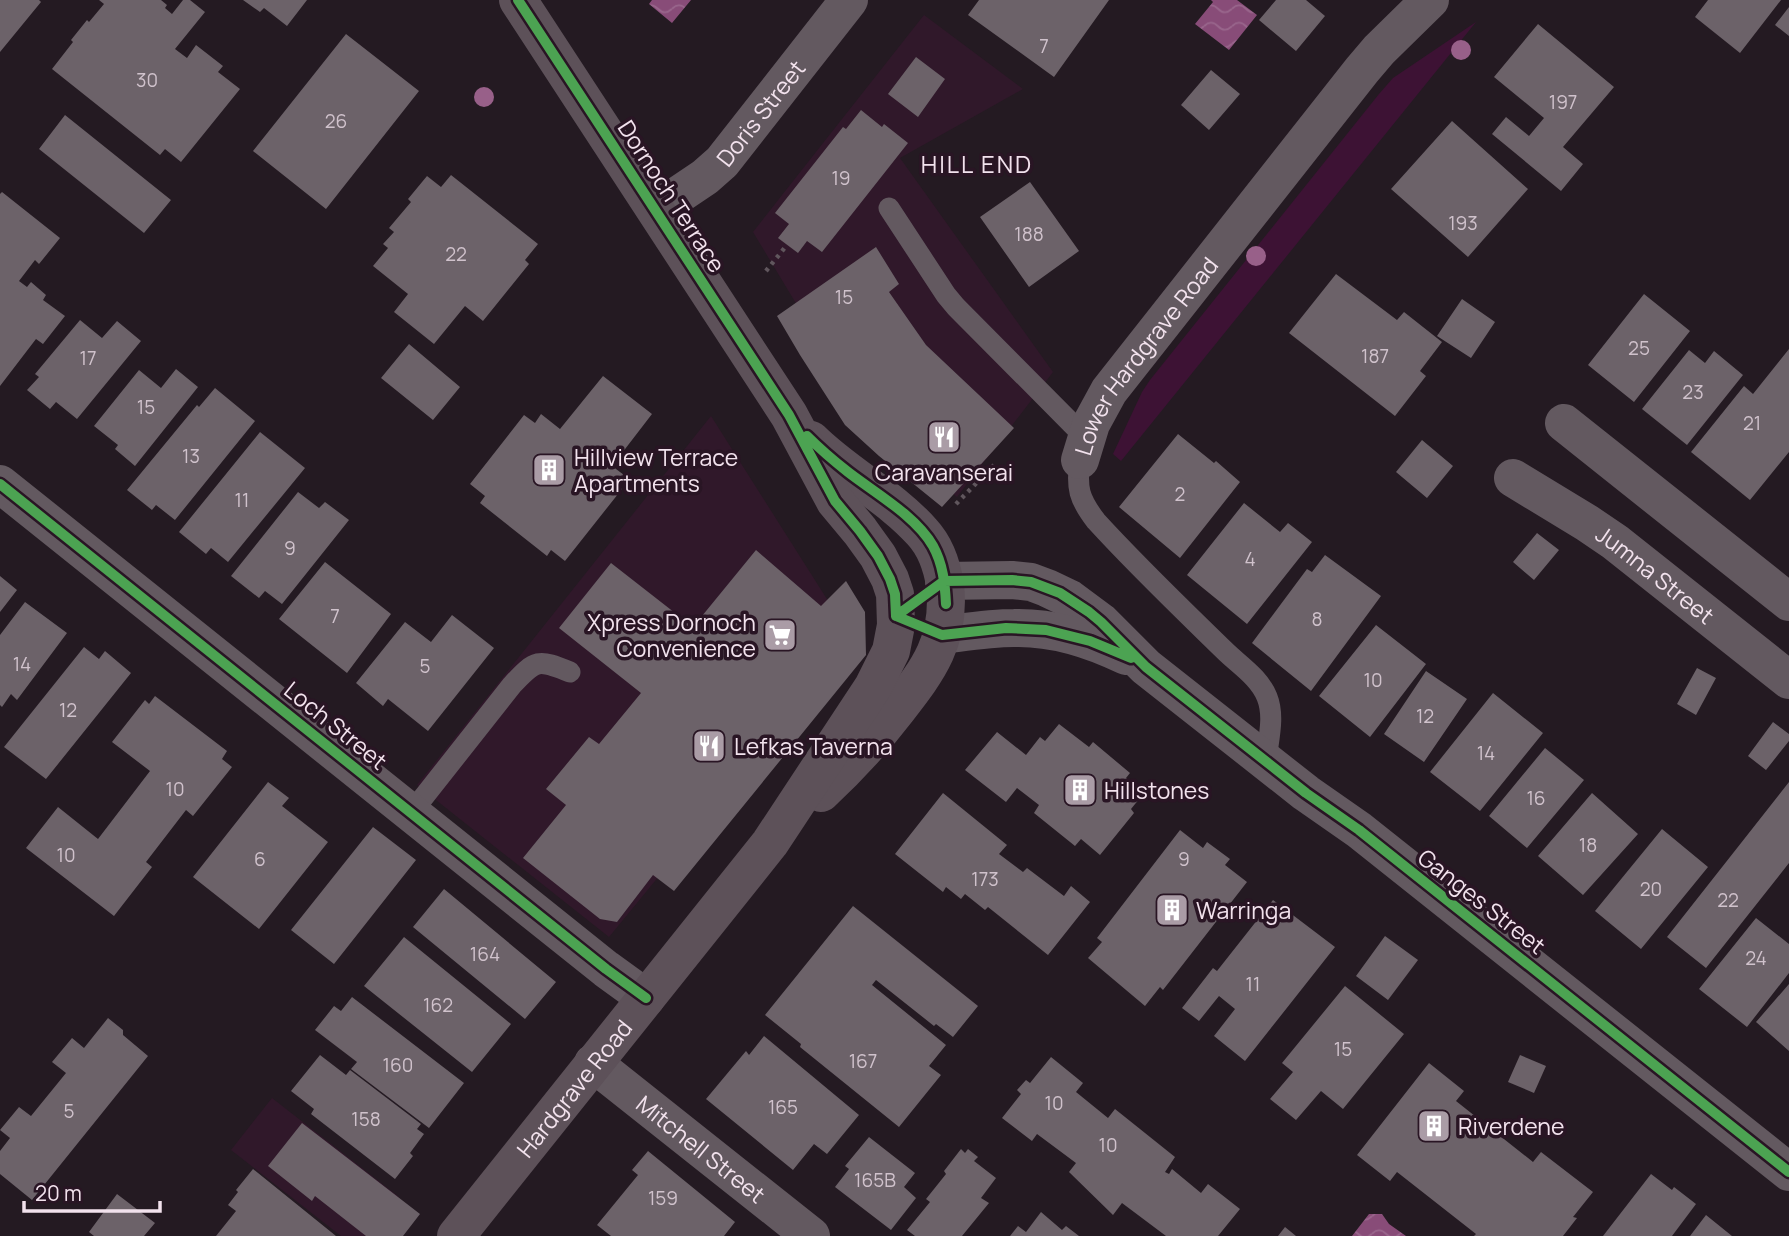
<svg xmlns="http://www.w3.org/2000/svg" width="1789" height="1236" viewBox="0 0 1789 1236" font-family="Manrope,sans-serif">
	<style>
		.built { fill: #30182a }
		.green { fill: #3d1234 }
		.water { fill: url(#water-waves) }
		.building { fill: #6c6269 }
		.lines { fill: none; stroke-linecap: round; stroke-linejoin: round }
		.path { stroke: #60565d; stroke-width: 4.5; stroke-dasharray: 3.5 5; stroke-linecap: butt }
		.lane { stroke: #635960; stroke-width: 21 }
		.street { stroke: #635960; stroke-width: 38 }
		.secondary { stroke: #5d5159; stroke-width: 38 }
		.cycleway-casing { stroke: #291524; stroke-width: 15 }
		.cycleway { stroke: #4ca352; stroke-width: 10 }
		.tree { fill: #986089 }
		.labels { text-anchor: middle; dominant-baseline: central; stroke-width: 7; stroke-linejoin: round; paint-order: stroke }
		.number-label { font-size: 19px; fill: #d0c2cc }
		.street-label { font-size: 23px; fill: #f2e2ed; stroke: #291524 }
		.poi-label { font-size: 23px; fill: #f2e2ed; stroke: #291524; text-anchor: start }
		.neighbourhood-label { font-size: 24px; letter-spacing: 2px; fill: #f2e2ed; stroke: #291524 }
	</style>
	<defs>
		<pattern id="water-waves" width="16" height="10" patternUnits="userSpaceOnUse" patternTransform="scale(1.75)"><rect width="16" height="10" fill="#884c78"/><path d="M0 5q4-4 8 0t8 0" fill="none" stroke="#99668c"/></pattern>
	</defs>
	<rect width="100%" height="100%" fill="#241a22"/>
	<!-- built -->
	<path class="built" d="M924 15 1023 89 900 158 1053 372 957 497 862 413 753 232Z
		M711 416 844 626 696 831 609 937 417 785Z
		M272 1098 399 1197 368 1236H341L231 1150Z"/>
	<!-- green -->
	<path class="green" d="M1476 22 1121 461 1113 454 1142 392 1150 380 1379 94 1393 78Z"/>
	<!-- water -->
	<path class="water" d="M652 0H691L672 23 649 4Z
		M1211 0H1237L1257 15 1229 50 1195 24 1213 2Z
		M1369 1214H1382L1389 1224 1406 1236H1352Z"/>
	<!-- building -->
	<path class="building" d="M0 0H39L41 2 0 52Z
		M99 0H161L167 5 165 8 172 14 183 0H190L205 12 175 49 187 58 196 45 223 66 218 72 240 89 181 162 165 149 160 155 52 69 73 42 71 40 87 20 89 22 104 4Z
		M243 0H307L287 26 264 8 260 12Z
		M979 0H1109L1054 77 968 15Z
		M1276 0H1306L1325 16 1296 51 1259 20Z
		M1708 0H1781L1740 53 1695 17Z
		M1789 7V36L1775 25Z
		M1538 24 1614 87 1563 147 1583 164 1561 191 1492 134 1506 117 1529 136 1544 118 1494 77Z
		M346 34 419 91 326 209 253 151Z
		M916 57 945 79 918 117 888 94Z
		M1211 70 1240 94 1209 130 1181 105Z
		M861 110 882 127 884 124 908 143 822 252 807 241 798 253 778 238 789 224 775 213 843 127 846 129Z
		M65 115 171 200 144 233 39 149Z
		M1452 121 1528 189 1468 257 1391 189Z
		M451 175 538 244 525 260 529 264 483 321 465 306 434 344 394 312 408 294 373 266 388 248 383 244 394 232 389 228 411 202 408 199 427 176 441 187Z
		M1030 182 1079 251 1029 287 980 217Z
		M2 192 60 238 39 264 35 260 19 281 27 287 31 282 46 295 43 300 65 316 43 344 36 339 0 386V194Z
		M876 247 899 284 889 292 926 345 1014 428 942 507 879 456 845 425 800 355 777 316Z
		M1336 274 1397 320 1404 312 1442 342 1420 371 1426 376 1395 416 1289 333Z
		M1644 294 1690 331 1634 402 1588 365Z
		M1462 299 1495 322 1471 358 1437 336Z
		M80 320 102 338 117 321 141 341 77 419 56 402 50 409 27 390 39 377 35 374Z
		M409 344 460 387 433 420 381 378Z
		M1789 349V452L1750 500 1691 452 1744 386 1753 394Z
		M1689 350 1705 363 1714 351 1743 375 1687 445 1642 409Z
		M176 369 198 387 135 466 115 449 118 445 94 426 139 370 161 388Z
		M603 376 652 414 612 466 624 475 616 484 622 489 565 561 551 550 547 556 480 503 485 496 470 484 524 415 535 423 541 414 560 429Z
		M215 388 255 421 175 520 156 505 152 510 127 490 197 405 199 407Z
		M260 432 305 468 228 562 211 548 206 554 179 532Z
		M1178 434 1214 463 1216 461 1240 482 1180 558 1119 507Z
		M1422 440 1453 466 1427 498 1396 472Z
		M298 492 319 508 325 502 349 520 282 604 265 591 259 598 231 576Z
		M1244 503 1280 532 1288 523 1312 542 1247 624 1187 575Z
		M1537 533 1559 550 1534 580 1513 562Z
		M756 550 821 606 846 581 865 612 866 655 674 891 653 875 617 922 600 919 523 858 566 805 546 789 589 737 599 744 641 693 559 628 611 563 693 627Z
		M1325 555 1381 596 1311 691 1252 643 1307 569 1312 572Z
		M325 562 391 614 347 673 279 619Z
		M0 576 17 590 0 612Z
		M25 602 67 633 17 700 11 694 2 707 0 705V635Z
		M452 615 494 648 428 731 388 699 383 706 356 683 405 622 431 642Z
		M1376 625 1426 664 1370 737 1319 696Z
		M84 647 99 659 105 651 131 673 46 779 4 747Z
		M1697 668 1716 678 1696 715 1677 704Z
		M1426 671 1467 699 1424 762 1384 734Z
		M1493 693 1543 733 1480 811 1430 772Z
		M155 696 227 751 222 759 232 767 193 816 186 810 146 862 152 867 114 916 26 848 58 807 98 839 150 771 112 742 145 700 149 704Z
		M1773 722 1789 734V741L1766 770 1748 756Z
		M1059 724 1089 747 1093 742 1130 773 1126 778 1144 793 1131 809 1134 813 1100 855 1081 839 1075 846 1034 813 1039 805 1017 788 1006 802 965 770 997 732 1026 755 1040 737 1045 741Z
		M1545 748 1584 780 1527 848 1489 816Z
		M268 782 289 798 282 806 328 842 259 929 193 877Z
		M1789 782V863L1706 968 1667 937Z
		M943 793 1007 845 999 854 1023 872 1027 868 1064 896 1071 886 1090 902 1048 955 988 907 985 910 965 894 961 899 946 887 943 892 895 854Z
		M1592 793 1638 834 1583 895 1538 856Z
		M373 827 416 860 334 964 291 930Z
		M1662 829 1708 867 1641 949 1595 911Z
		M1180 830 1203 848 1207 842 1230 859 1225 865 1247 882 1163 990 1160 987 1145 1006 1088 958 1102 942 1097 938Z
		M444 889 556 982 525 1019 413 927Z
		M1273 900 1335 947 1245 1061 1214 1036 1235 1009 1219 996 1199 1021 1182 1008 1213 968 1217 971Z
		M853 906 978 1006 953 1037 936 1024 934 1026 876 980 872 985 946 1045 929 1066 941 1075 899 1127 800 1047 801 1044 765 1015Z
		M1756 918 1789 944V973L1747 1027 1699 989Z
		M1385 936 1418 960 1388 1000 1356 976Z
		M404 937 511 1024 472 1072 364 986Z
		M1789 984V1051L1756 1022Z
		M1345 986 1404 1034 1343 1109 1321 1091 1296 1120 1270 1099 1293 1072 1282 1063Z
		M352 997 464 1083 429 1128 351 1069 357 1062 315 1030 334 1006 341 1011Z
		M108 1018 123 1030V1035L148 1056 32 1200 0 1174V1151L10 1138 0 1130 19 1107 31 1116 66 1073 52 1062 72 1038 84 1048Z
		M764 1036 859 1115 827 1154 814 1144 793 1170 706 1099 746 1051 749 1055Z
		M320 1055 346 1075 350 1070 421 1124 417 1129 424 1134 410 1153 413 1156 395 1179 311 1114 314 1109 291 1091Z
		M1520 1055 1546 1066 1534 1093 1508 1082Z
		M1051 1057 1083 1083 1076 1092 1108 1118 1115 1109 1175 1157 1165 1172 1169 1174 1172 1169 1201 1193 1208 1184 1240 1209 1218 1236H1166L1122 1203 1113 1215 1069 1172 1076 1163 1037 1134 1032 1141 1002 1118 1021 1094 1017 1090 1026 1080 1030 1083Z
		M1429 1063 1464 1091 1456 1101 1533 1162 1541 1152 1593 1192 1573 1217 1577 1218 1563 1236H1474L1476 1234 1397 1172 1390 1181 1357 1155Z
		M302 1123 420 1214 403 1236H366L315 1196 312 1201 268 1166Z
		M869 1137 915 1173 904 1187 916 1198 891 1230 835 1187 849 1169 845 1166Z
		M961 1149 965 1153 968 1149 978 1157 974 1161 996 1178 981 1198 989 1203 962 1236H915L907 1230 930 1202 926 1199 946 1174 944 1171Z
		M648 1151 735 1222 724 1236H611L597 1225 638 1175 632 1170Z
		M253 1169 336 1236H216L236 1211 228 1205 238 1192 236 1190Z
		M1651 1174 1672 1190 1674 1187 1696 1204 1672 1236H1603Z
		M117 1194 155 1223 144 1236H94L89 1232Z
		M1041 1212 1062 1230 1066 1226 1079 1236H1010L1018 1226 1026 1232Z
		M1706 1215 1732 1236H1690Z
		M1285 1227 1296 1236H1278Z"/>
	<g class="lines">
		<!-- path -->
		<path class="path" d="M766 271 787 245
			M956 504 996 463"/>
		<!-- lane -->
		<path class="lane" d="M889 208 946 295 956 307 1086 438
			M1080 460C1076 488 1079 499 1096 521 1137 566 1181 608 1224 650 1239 665 1259 677 1267 697 1275 717 1268 740 1266 761
			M411 813 512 685C536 659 538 659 570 672"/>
		<!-- street -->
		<g class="street">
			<path id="s1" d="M656 210 705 177 722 162 849 0"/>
			<path d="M1564 423 1789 602"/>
			<path id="s2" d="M1080 460 1091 424 1109 391 1362 70 1379 50 1430 0"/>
			<path id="s3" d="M1513 478 1587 523 1615 542 1789 680"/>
			<path d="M0 484 606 969 646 998"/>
			<path d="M944 581 1012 580 1031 582 1047 588 1070 599 1101 622 1146 667 1306 793 1359 830 1789 1172"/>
			<path d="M942 635C966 632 990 628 1014 628 1052 627 1091 639 1126 656"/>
			<path id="s4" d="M593 1063 811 1236"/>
		</g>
		<!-- secondary -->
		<g class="secondary">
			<path d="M811 440C845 474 890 496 922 532 935 546 942 566 945 585 951 640 929 669 897 710 874 740 849 767 821 793"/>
			<path id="s5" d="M456 1236 770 843 873 687 891 651 896 625 895 594 890 579 878 556 860 531 835 501 789 415 518 0"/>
		</g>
		<defs>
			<path id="cycleway" d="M518 0 789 415 835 501 860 531 878 556 890 579 895 594 896 616
				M807 436C820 449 834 461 848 472 875 493 916 516 933 546 943 564 945 584 946 604
				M0 484 606 969 646 998
				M896 616 944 581 1012 580 1031 582 1060 593 1089 612 1101 622 1146 667 1306 793 1359 830 1789 1172
				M896 616 942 635 1006 628 1046 630 1090 641 1131 658"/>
		</defs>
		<!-- cycleway casing -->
		<use href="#cycleway" class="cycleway-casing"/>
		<!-- cycleway -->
		<use href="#cycleway" class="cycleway"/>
	</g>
	<!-- trees -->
	<g class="tree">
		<circle cx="1461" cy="50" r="10"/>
		<circle cx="484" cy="97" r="10"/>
		<circle cx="1256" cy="256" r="10"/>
	</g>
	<!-- icons -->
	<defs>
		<symbol id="restaurant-square" viewBox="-11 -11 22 22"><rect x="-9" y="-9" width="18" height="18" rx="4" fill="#aa9ca6" stroke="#291524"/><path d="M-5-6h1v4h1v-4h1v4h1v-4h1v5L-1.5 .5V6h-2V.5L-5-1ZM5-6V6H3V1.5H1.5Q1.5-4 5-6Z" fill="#fff"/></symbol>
		<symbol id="building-square" viewBox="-11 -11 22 22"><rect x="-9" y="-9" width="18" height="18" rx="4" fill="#aa9ca6" stroke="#291524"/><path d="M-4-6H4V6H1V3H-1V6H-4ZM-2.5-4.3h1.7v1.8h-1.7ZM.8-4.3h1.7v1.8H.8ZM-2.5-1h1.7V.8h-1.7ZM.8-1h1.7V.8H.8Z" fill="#fff"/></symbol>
		<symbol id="supermarket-square" viewBox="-11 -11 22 22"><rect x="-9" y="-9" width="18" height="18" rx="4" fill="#aa9ca6" stroke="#291524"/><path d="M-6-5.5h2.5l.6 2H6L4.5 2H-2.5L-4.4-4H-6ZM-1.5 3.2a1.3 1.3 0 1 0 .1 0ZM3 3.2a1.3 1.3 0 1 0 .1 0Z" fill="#fff"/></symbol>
	</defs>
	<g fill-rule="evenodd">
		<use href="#restaurant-square" x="925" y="418" width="38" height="38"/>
		<use href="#building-square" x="530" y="451" width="38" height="38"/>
		<use href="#supermarket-square" x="761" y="616" width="38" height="38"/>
		<use href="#restaurant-square" x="690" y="727" width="38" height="38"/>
		<use href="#building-square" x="1061" y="771" width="38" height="38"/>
		<use href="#building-square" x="1153" y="891" width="38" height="38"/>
		<use href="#building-square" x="1415" y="1107" width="38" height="38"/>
	</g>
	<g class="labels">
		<!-- number labels -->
		<g class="number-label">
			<text x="1044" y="46">7</text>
			<text x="147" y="80">30</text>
			<text x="1563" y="102">197</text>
			<text x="336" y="121">26</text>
			<text x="841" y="178">19</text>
			<text x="1463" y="223">193</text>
			<text x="1029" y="234">188</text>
			<text x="456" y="254">22</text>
			<text x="844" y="297">15</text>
			<text x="1639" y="348">25</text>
			<text x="1375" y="356">187</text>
			<text x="88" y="358">17</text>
			<text x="1693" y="392">23</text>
			<text x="146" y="407">15</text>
			<text x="1752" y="423">21</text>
			<text x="191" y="456">13</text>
			<text x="1180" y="494">2</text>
			<text x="242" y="500">11</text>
			<text x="290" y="548">9</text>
			<text x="1250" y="559">4</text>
			<text x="335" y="616">7</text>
			<text x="1317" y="619">8</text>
			<text x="22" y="664">14</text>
			<text x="425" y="666">5</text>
			<text x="1373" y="680">10</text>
			<text x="68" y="710">12</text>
			<text x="1425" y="716">12</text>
			<text x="1486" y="753">14</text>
			<text x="175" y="789">10</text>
			<text x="1536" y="798">16</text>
			<text x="1588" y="845">18</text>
			<text x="66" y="855">10</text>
			<text x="260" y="859">6</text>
			<text x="1184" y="859">9</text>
			<text x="985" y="879">173</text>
			<text x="1651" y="889">20</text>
			<text x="1728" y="900">22</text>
			<text x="485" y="954">164</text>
			<text x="1756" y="958">24</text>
			<text x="1253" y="984">11</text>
			<text x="438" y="1005">162</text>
			<text x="1343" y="1049">15</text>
			<text x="863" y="1061">167</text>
			<text x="398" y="1065">160</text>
			<text x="1054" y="1103">10</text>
			<text x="783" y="1107">165</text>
			<text x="69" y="1111">5</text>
			<text x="366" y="1119">158</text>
			<text x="1108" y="1145">10</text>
			<text x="875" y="1180">165B</text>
			<text x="663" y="1198">159</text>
		</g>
		<!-- street labels -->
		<g class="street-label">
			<text stroke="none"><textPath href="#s1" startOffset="144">Doris Street</textPath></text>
			<text transform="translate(672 196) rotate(57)">Dornoch Terrace</text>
			<text stroke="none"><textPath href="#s2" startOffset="124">Lower Hardgrave Road</textPath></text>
			<text stroke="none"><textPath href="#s3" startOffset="172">Jumna Street</textPath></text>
			<text transform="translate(336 725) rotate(39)">Loch Street</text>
			<text transform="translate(1482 901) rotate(38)">Ganges Street</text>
			<text stroke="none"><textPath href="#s5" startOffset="189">Hardgrave Road</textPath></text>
			<text stroke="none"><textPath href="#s4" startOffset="138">Mitchell Street</textPath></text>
		</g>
		<!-- poi labels -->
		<g class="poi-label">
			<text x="574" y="457">Hillview Terrace<tspan x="574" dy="26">Apartments</tspan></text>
			<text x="944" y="472" text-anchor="middle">Caravanserai</text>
			<text x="756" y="622" text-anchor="end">Xpress Dornoch<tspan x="756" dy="26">Convenience</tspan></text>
			<text x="734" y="746">Lefkas Taverna</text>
			<text x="1104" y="790">Hillstones</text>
			<text x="1196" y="910">Warringa</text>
			<text x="1458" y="1126">Riverdene</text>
		</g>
		<!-- neighbourhood labels -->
		<g class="neighbourhood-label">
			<text x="977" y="163">HILL END</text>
		</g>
	</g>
	<!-- scale -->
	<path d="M24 1201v10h136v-10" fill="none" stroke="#f2e2ed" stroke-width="3.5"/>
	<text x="35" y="1201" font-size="21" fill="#f2e2ed" stroke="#291524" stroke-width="5" paint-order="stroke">20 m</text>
</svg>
